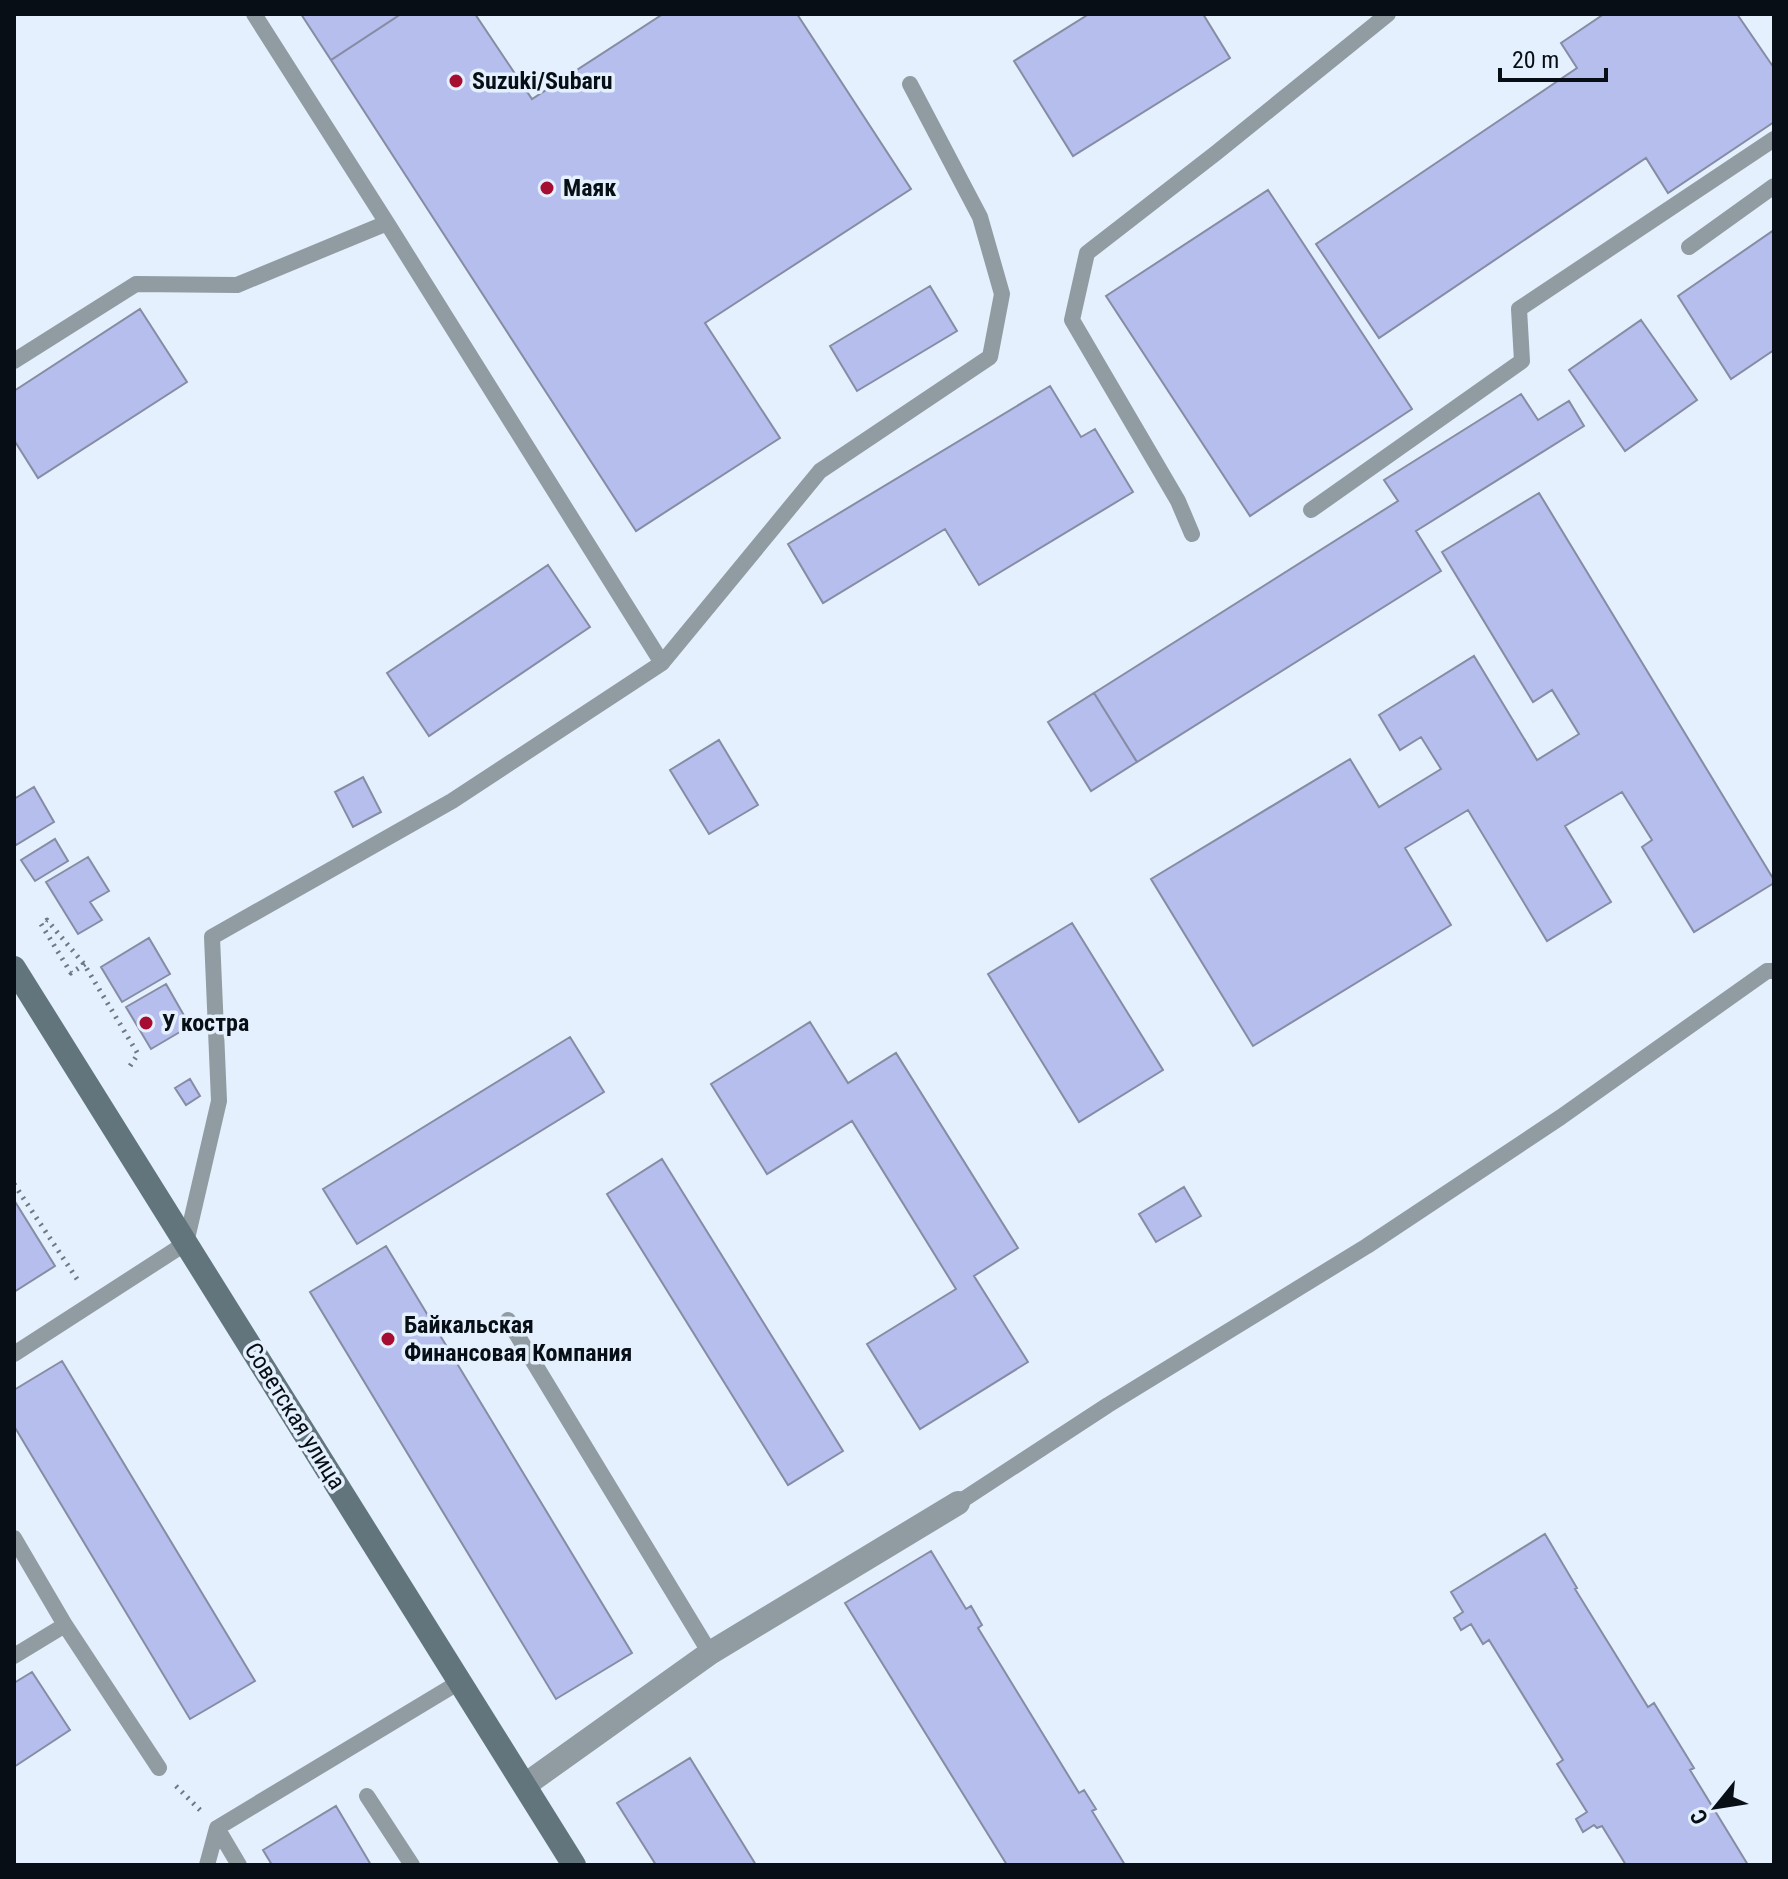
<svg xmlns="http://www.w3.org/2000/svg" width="1788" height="1879" viewBox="0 0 1788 1879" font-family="'Roboto Condensed',sans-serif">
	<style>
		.building { fill: #b5beec; stroke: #868ca4; stroke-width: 2 }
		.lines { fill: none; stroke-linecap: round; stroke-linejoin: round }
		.path { stroke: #707983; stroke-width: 5; stroke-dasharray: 2 6; stroke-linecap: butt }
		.lane { stroke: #909ca2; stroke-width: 16 }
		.street { stroke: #909ca2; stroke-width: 24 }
		.secondary { stroke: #62757c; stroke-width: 24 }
		.poi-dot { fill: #a60d33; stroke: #e4f0fd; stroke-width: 3 }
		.labels { text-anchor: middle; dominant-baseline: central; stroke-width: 7; stroke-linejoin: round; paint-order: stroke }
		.poi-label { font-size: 24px; font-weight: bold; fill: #070e15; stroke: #e4f0fd; text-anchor: start }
		.street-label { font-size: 24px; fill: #070e15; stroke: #e4f0fd }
	</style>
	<rect width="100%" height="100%" fill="#e4f0fd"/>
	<!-- building -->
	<path class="building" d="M301 14H401L331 60Z
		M401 14H475L532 99 663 14H797L911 189 705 323 780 438 636 531 331 60Z
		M1089 14H1203L1230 58 1073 156 1014 61Z
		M1604 14H1737L1774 68V122L1668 193 1646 158 1379 338 1316 244 1577 68 1561 43Z
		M1268 190 1412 409 1250 516 1106 296Z
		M1774 230V350L1731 379 1678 296Z
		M930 286 957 331 857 391 830 346Z
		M140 309 187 382 38 478 14 440V391Z
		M1641 320 1697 400 1625 451 1569 370Z
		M1050 386 1081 437 1095 429 1133 492 979 585 945 529 823 603 788 544Z
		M1521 394 1538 420 1569 401 1584 426 1416 531 1441 571 1137 762 1094 693 1398 501 1384 480Z
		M1539 493 1774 880V883L1694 932 1642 847 1652 840 1622 792 1565 826 1611 902 1547 941 1468 810 1405 848 1451 925 1253 1046 1151 879 1350 759 1379 807 1441 769 1421 737 1400 750 1379 715 1474 656 1537 760 1579 734 1552 690 1533 702 1442 552Z
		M548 565 590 627 429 736 387 673Z
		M1094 693 1137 762 1091 791 1048 722Z
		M719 740 758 805 709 834 670 770Z
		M363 777 381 812 353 827 335 792Z
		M34 787 54 822 16 845 14 841V799Z
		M55 839 68 861 35 881 21 860Z
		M88 857 109 891 90 902 102 920 78 934 46 882Z
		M1072 923 1163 1070 1079 1122 988 974Z
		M149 938 170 974 122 1002 101 967Z
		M166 984 190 1026 151 1049 126 1007Z
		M810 1022 848 1083 896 1053 1018 1248 974 1276 1028 1362 920 1429 867 1344 956 1289 852 1121 767 1174 711 1084Z
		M570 1037 604 1092 357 1244 323 1189Z
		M190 1079 200 1096 186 1105 175 1088Z
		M662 1159 843 1451 788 1485 607 1194Z
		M1184 1187 1201 1216 1156 1242 1139 1214Z
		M14 1200 55 1266 14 1292Z
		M386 1246 632 1653 556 1699 310 1292Z
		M62 1361 255 1681 190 1719 14 1426V1390Z
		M1545 1534 1577 1588 1575 1589 1648 1707 1654 1703 1694 1768 1690 1770 1748 1865H1626L1602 1826 1597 1828 1594 1825 1583 1832 1576 1819 1587 1812 1557 1764 1563 1760 1489 1640 1483 1644 1471 1624 1461 1630 1454 1618 1463 1612 1451 1592Z
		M931 1551 966 1609 971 1606 982 1625 978 1628 1079 1793 1084 1790 1096 1809 1092 1811 1125 1865H1007L845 1603Z
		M32 1672 70 1730 14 1767V1683Z
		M690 1758 756 1865H656L617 1803Z
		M336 1806 371 1865H272L263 1850Z"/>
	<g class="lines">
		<!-- path -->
		<path class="path" d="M85 964 71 973 41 924 47 920 84 964 138 1054 128 1069
			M14 1184 79 1282
			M176 1786 200 1810"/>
		<!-- lane -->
		<path class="lane" d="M254 14 387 223
			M1689 247 1774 186
			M14 361 136 284 237 285 387 223 662 663 452 801 212 937 219 1101 186 1243 14 1354
			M1311 510 1522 361 1519 309 1774 139
			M1192 534 1178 501 1072 320 1087 253 1216 153 1388 14
			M662 663 820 471 990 357 1002 294 980 217 910 84
			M508 1320 710 1653
			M958 1503 1108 1405 1367 1246 1561 1117 1767 971H1774
			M14 1538 65 1625 159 1768
			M14 1656 65 1625
			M367 1796 412 1865
			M217 1828 239 1865
			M207 1865 217 1828 461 1681"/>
		<!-- street -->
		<path class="street" d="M525 1785 710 1653 958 1503"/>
		<!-- secondary -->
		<path class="secondary" d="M14 968 574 1865"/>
	</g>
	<!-- markers -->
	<g class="poi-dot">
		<circle cx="456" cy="81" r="8"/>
		<circle cx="547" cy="188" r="8"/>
		<circle cx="146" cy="1023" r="8"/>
		<circle cx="388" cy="1339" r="8"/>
	</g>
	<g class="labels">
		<!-- poi labels -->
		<g class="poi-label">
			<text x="472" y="81">Suzuki/Subaru</text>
			<text x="563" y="188">Маяк</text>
			<text x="162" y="1023">У костра</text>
			<text x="404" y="1325">Байкальская<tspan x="404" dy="28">Финансовая Компания</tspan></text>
		</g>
		<!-- street labels -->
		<g class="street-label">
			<text transform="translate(295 1416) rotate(58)">Советская улица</text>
		</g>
	</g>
	<!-- border -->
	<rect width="1788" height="1879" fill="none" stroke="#070e15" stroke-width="32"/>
	<!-- north arrow -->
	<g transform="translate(1716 1807) rotate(240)" stroke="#e4f0fd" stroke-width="6" paint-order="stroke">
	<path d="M0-6L14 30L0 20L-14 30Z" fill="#070e15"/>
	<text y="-12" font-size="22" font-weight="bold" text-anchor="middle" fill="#070e15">С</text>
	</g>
	<!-- scale -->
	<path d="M1500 68v12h106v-12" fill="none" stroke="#070e15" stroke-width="4"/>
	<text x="1512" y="68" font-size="24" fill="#070e15" stroke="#e4f0fd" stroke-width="6" paint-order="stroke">20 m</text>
</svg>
